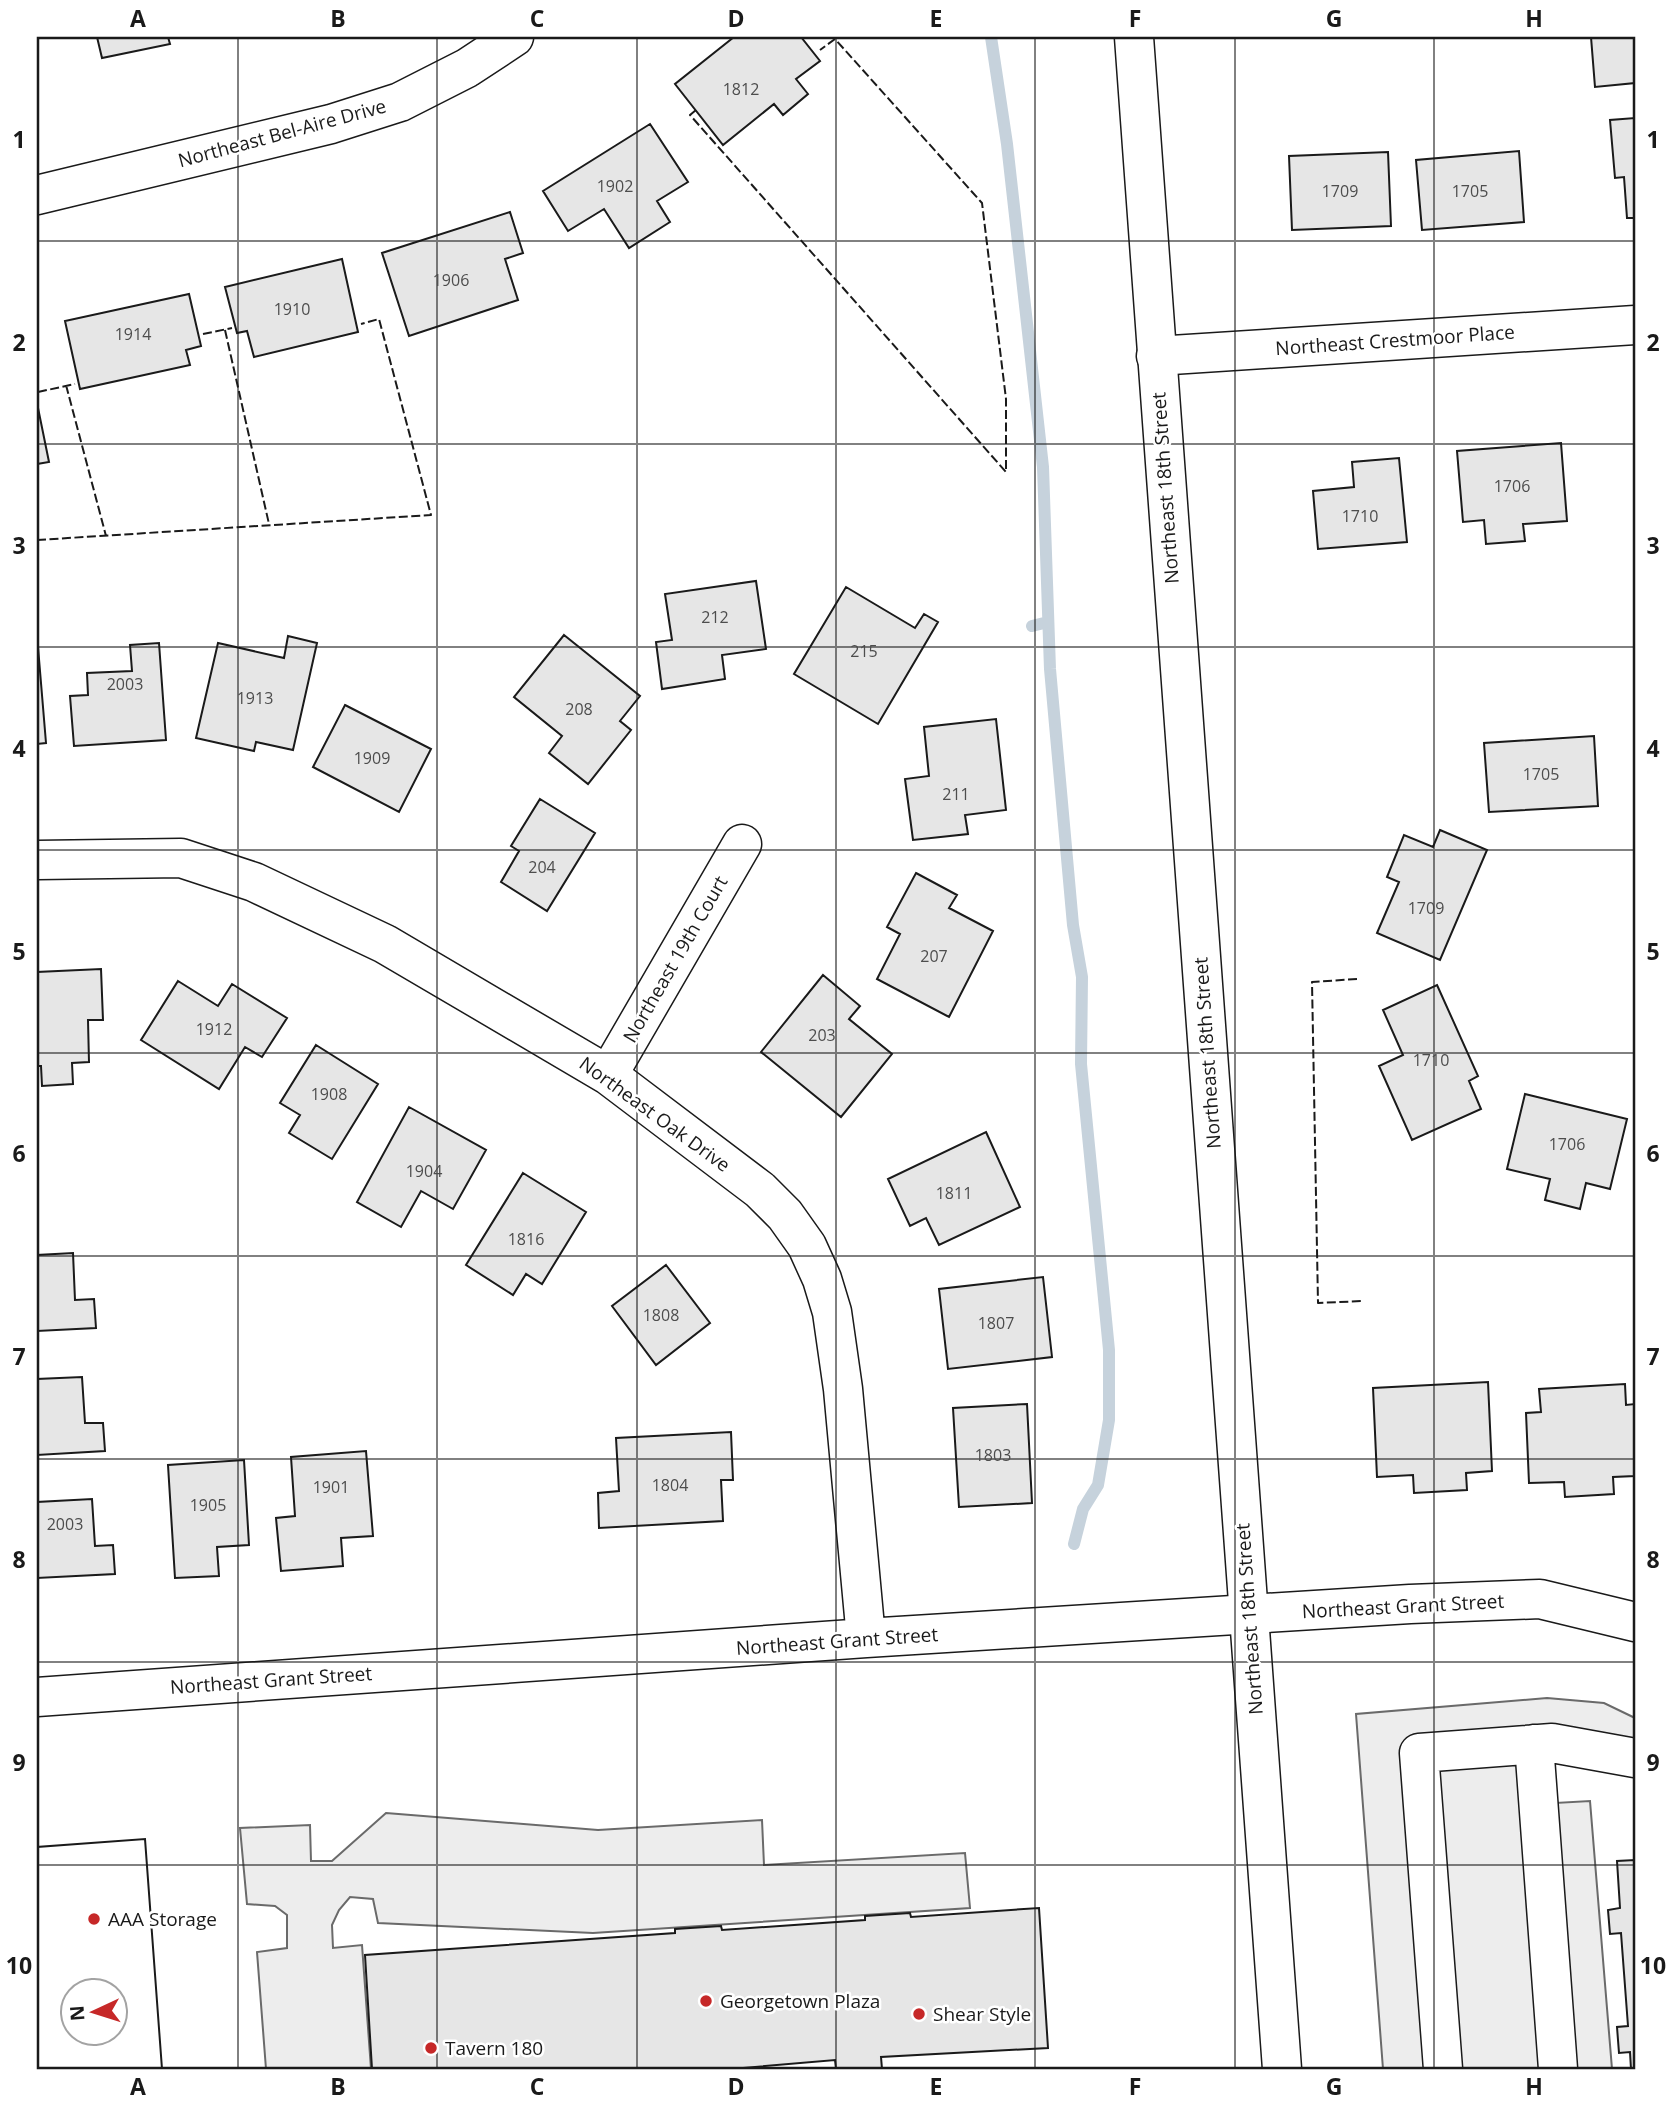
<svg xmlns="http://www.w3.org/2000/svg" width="1672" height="2106" viewBox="0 0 1672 2106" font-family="'Open Sans',sans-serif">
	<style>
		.parking { fill: #ededed; stroke: #6a6a6a; stroke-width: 2 }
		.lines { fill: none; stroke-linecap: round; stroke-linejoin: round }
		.stream { stroke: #c6d2dc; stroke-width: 12 }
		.building { fill: #e6e6e6; stroke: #1a1a1a; stroke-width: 2; fill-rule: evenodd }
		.minor-casing { stroke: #1a1a1a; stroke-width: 41 }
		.major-casing { stroke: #1a1a1a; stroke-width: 41 }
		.minor { stroke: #fff; stroke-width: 38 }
		.major { stroke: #fff; stroke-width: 38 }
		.fence { stroke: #1a1a1a; stroke-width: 2; stroke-dasharray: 9 3.5; stroke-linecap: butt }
		.grid { fill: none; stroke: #1a1a1a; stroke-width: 2; stroke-opacity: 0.55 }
		.poi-dot { fill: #c62828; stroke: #fff; stroke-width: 2.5 }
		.labels { text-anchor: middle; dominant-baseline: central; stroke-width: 5; stroke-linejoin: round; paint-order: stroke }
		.number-label { font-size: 16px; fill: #4d4d4d }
		.street-label { font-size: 19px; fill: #1a1a1a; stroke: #fff }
		.poi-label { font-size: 19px; fill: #1a1a1a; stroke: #fff; text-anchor: start }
		.neatline { fill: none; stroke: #1a1a1a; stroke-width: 2.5 }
		.grid-label { font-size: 23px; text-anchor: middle; font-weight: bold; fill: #1a1a1a }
	</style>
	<rect width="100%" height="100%" fill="#fff"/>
	<!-- parking -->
	<path class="parking" d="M1547 1698 1604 1703 1635 1718V1758L1552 1743 1538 1804 1590 1801 1612 2069H1383L1356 1714Z
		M386 1813 598 1830 762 1820 764 1865 965 1853 970 1908 593 1933 378 1923 373 1899 350 1897 339 1910 332 1925 333 1948 362 1945 371 2069H266L257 1952 287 1948V1915L275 1906 247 1904 240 1828 310 1825 311 1861H332Z"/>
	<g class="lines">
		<!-- stream -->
		<path class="stream" d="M991 37 1007 144 1043 467 1050 669 1073 925 1082 977 1081 1064 1109 1350V1420L1098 1485 1083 1509 1074 1544
			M1032 626 1048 622"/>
	</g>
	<!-- building -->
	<path class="building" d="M97 37H168L170 44 102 58Z
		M734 37H801L820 61 796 79 808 94 783 115 774 104 723 145 675 84Z
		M1591 37H1635V83L1595 87Z
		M1635 118V218H1627L1624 177 1615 178 1610 120Z
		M650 124 688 182 657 201 670 222 629 248 604 209 568 231 543 191Z
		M1519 151 1524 222 1422 230 1416 160Z
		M1388 152 1391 226 1292 230 1289 156Z
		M510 212 523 253 505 259 518 300 409 336 382 253Z
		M342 259 358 332 254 357 247 331 237 333 225 287Z
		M189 294 201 346 186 350 190 365 80 389 65 321Z
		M37 403 49 462 37 464Z
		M1561 443 1567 521 1523 524 1525 541 1486 544 1484 520 1463 522 1457 451Z
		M1399 458 1407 542 1318 549 1313 491 1354 487 1352 462Z
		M756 581 766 649 722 655 725 679 662 689 656 642 672 640 665 594Z
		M846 587 915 628 924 614 938 622 878 724 794 674Z
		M37 635 46 743 37 744Z
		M564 635 640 696 620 721 631 730 588 784 549 753 562 736 514 697Z
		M288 636 317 643 293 750 256 742 254 751 196 738 218 643 284 658Z
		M159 643 166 740 74 746 70 696 88 695 87 673 132 671 130 645Z
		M345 705 431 749 399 812 313 767Z
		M996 719 1006 810 965 815 968 834 913 840 905 779 929 776 924 727Z
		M1594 736 1598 806 1489 812 1484 743Z
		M540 799 595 833 547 911 501 882 519 851 511 846Z
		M1440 830 1487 850 1440 960 1377 933 1399 882 1387 877 1404 835 1433 847Z
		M916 873 957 895 949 908 993 931 949 1017 877 979 900 934 887 927Z
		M101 969 103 1020H88L89 1062 72 1063 73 1084 42 1086 41 1066H37V972Z
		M823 975 860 1006 849 1019 892 1054 841 1117 761 1052Z
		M178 981 218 1006 232 984 287 1018 262 1057 245 1047 219 1089 141 1040Z
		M1437 985 1478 1076 1469 1081 1481 1109 1412 1140 1379 1066 1403 1055 1383 1010Z
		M316 1045 378 1084 332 1159 289 1133 300 1115 280 1103Z
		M1525 1094 1627 1119 1610 1189 1586 1183 1580 1209 1545 1200 1550 1179 1507 1169Z
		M409 1107 486 1150 453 1209 421 1191 401 1227 357 1202Z
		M986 1132 1020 1207 939 1245 926 1218 910 1226 888 1179Z
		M523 1173 586 1212 542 1284 526 1274 513 1295 466 1265Z
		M73 1253 75 1300 94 1299 96 1328 37 1331V1255Z
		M666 1265 710 1323 656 1365 612 1306Z
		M1043 1277 1052 1357 948 1369 939 1289Z
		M82 1377 85 1423H103L105 1451 37 1455V1379Z
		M1488 1382 1492 1471 1466 1473 1467 1490 1414 1493 1413 1475 1377 1477 1373 1388Z
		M1625 1384 1626 1405 1635 1404V1476L1613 1477 1614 1494 1565 1497 1564 1482 1529 1483 1526 1413 1541 1412 1539 1389Z
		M1027 1404 1032 1503 959 1507 953 1408Z
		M731 1432 733 1480H721L723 1521 599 1528 598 1493 619 1491 616 1438Z
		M366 1451 373 1536 341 1538 343 1566 281 1571 276 1518 295 1516 291 1457Z
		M244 1460 249 1545 217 1547 219 1576 175 1578 168 1465Z
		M92 1499 95 1546 113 1545 115 1574 37 1578V1502Z
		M145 1839 162 2069H37V1847ZM74 1990H116V2032H74Z
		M145 1839 162 2069H37V1847ZM74 1990H116V2032H74Z
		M1635 1860V2069H1631L1630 2052 1619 2053 1617 2027 1628 2026 1621 1933 1610 1934 1608 1910 1620 1908 1617 1861Z
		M1039 1908 1048 2048 881 2057 882 2069H836L835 2060 731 2069H372L365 1955 675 1933V1929L721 1926 722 1930 865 1920V1916L910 1913 911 1917Z"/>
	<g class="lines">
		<defs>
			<path id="minor" d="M37 195 331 124 400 102 467 68 514 37
				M1156 356 1635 325
				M37 860 181 858 254 882 385 944 608 1075 760 1190 785 1215 807 1246 822 1279 832 1312 843 1389 866 1638
				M608 1075 742 844
				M37 1697 866 1638 1410 1604 1540 1599 1635 1622
				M1534 1744 1558 2069
				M1443 2069 1419 1753 1552 1743 1635 1758"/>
			<path id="major" d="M1134 37 1282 2069"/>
		</defs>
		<!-- minor casing -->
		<use href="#minor" class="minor-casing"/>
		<!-- major casing -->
		<use href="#major" class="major-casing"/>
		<!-- minor -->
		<use href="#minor" class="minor"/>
		<!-- major -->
		<use href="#major" class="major"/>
		<!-- fence -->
		<path class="fence" d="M696 110 690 115 1006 472V399L982 203 835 39 820 50
			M225 330 269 524
			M203 334 232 328
			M66 385 106 536
			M38 392 75 384
			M37 540 431 515 379 319 361 324
			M1357 979 1312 982 1318 1303 1363 1301"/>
	</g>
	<!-- grid -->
	<path class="grid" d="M238 37V2069M437 37V2069M637 37V2069M836 37V2069M1035 37V2069M1235 37V2069M1434 37V2069M37 241H1635M37 444H1635M37 647H1635M37 850H1635M37 1053H1635M37 1256H1635M37 1459H1635M37 1662H1635M37 1865H1635"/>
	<!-- markers -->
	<g class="poi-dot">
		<circle cx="94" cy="1919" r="7"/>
		<circle cx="706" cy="2001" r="7"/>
		<circle cx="919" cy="2014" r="7"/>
		<circle cx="431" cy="2048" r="7"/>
	</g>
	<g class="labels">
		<!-- number labels -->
		<g class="number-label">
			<text x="741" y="89">1812</text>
			<text x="615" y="186">1902</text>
			<text x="1340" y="191">1709</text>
			<text x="1470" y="191">1705</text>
			<text x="451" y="280">1906</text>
			<text x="292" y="309">1910</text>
			<text x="133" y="334">1914</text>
			<text x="1512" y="486">1706</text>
			<text x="1360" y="516">1710</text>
			<text x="715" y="617">212</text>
			<text x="864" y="651">215</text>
			<text x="125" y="684">2003</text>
			<text x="255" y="698">1913</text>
			<text x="579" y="709">208</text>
			<text x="372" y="758">1909</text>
			<text x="1541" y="774">1705</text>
			<text x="956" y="794">211</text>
			<text x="542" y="867">204</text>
			<text x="1426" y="908">1709</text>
			<text x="934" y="956">207</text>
			<text x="214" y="1029">1912</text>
			<text x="822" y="1035">203</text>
			<text x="1431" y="1060">1710</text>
			<text x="329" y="1094">1908</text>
			<text x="1567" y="1144">1706</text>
			<text x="424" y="1171">1904</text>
			<text x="954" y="1193">1811</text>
			<text x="526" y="1239">1816</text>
			<text x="661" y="1315">1808</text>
			<text x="996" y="1323">1807</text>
			<text x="993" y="1455">1803</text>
			<text x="670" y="1485">1804</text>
			<text x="331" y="1487">1901</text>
			<text x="208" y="1505">1905</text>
			<text x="65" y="1524">2003</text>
		</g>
		<!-- street labels -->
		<g class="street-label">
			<text transform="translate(282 133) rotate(-15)">Northeast Bel-Aire Drive</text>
			<text transform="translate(1395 340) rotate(-4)">Northeast Crestmoor Place</text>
			<text transform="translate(1165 488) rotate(-94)">Northeast 18th Street</text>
			<text transform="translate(675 959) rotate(-60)">Northeast 19th Court</text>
			<text transform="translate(1207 1053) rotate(-94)">Northeast 18th Street</text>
			<text transform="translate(655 1114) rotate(36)">Northeast Oak Drive</text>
			<text transform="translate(1403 1606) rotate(-3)">Northeast Grant Street</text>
			<text transform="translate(1249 1619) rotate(-94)">Northeast 18th Street</text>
			<text transform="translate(837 1641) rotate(-4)">Northeast Grant Street</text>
			<text transform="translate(271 1680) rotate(-4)">Northeast Grant Street</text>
		</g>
		<!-- poi labels -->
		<g class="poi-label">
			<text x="108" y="1919">AAA Storage</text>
			<text x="720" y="2001">Georgetown Plaza</text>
			<text x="933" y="2014">Shear Style</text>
			<text x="445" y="2048">Tavern 180</text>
		</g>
	</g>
	<!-- border -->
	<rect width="1672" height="2106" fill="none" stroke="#ffffff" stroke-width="77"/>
	<!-- north arrow -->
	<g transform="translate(94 2012) rotate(266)"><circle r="33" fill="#ffffff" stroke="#a3a3a3" stroke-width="2"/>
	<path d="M0-5L12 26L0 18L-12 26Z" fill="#c62828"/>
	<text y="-10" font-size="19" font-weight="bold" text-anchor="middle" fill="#1a1a1a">N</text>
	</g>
	<rect x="38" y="38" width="1596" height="2030" class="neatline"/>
	<g class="grid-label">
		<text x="138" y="27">A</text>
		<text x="338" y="27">B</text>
		<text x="537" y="27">C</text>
		<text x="736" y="27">D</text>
		<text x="936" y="27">E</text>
		<text x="1135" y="27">F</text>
		<text x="1334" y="27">G</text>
		<text x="1534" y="27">H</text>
		<text x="19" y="148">1</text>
		<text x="1653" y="148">1</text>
		<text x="19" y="351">2</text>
		<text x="1653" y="351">2</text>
		<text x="19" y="554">3</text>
		<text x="1653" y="554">3</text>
		<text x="19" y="757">4</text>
		<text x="1653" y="757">4</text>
		<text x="19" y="960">5</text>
		<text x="1653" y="960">5</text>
		<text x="19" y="1162">6</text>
		<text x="1653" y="1162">6</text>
		<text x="19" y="1365">7</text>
		<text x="1653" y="1365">7</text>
		<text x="19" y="1568">8</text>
		<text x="1653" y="1568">8</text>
		<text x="19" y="1771">9</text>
		<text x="1653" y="1771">9</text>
		<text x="19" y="1974">10</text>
		<text x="1653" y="1974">10</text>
		<text x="138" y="2095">A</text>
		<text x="338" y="2095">B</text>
		<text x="537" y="2095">C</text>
		<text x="736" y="2095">D</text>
		<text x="936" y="2095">E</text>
		<text x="1135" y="2095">F</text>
		<text x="1334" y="2095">G</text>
		<text x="1534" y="2095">H</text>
	</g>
</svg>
